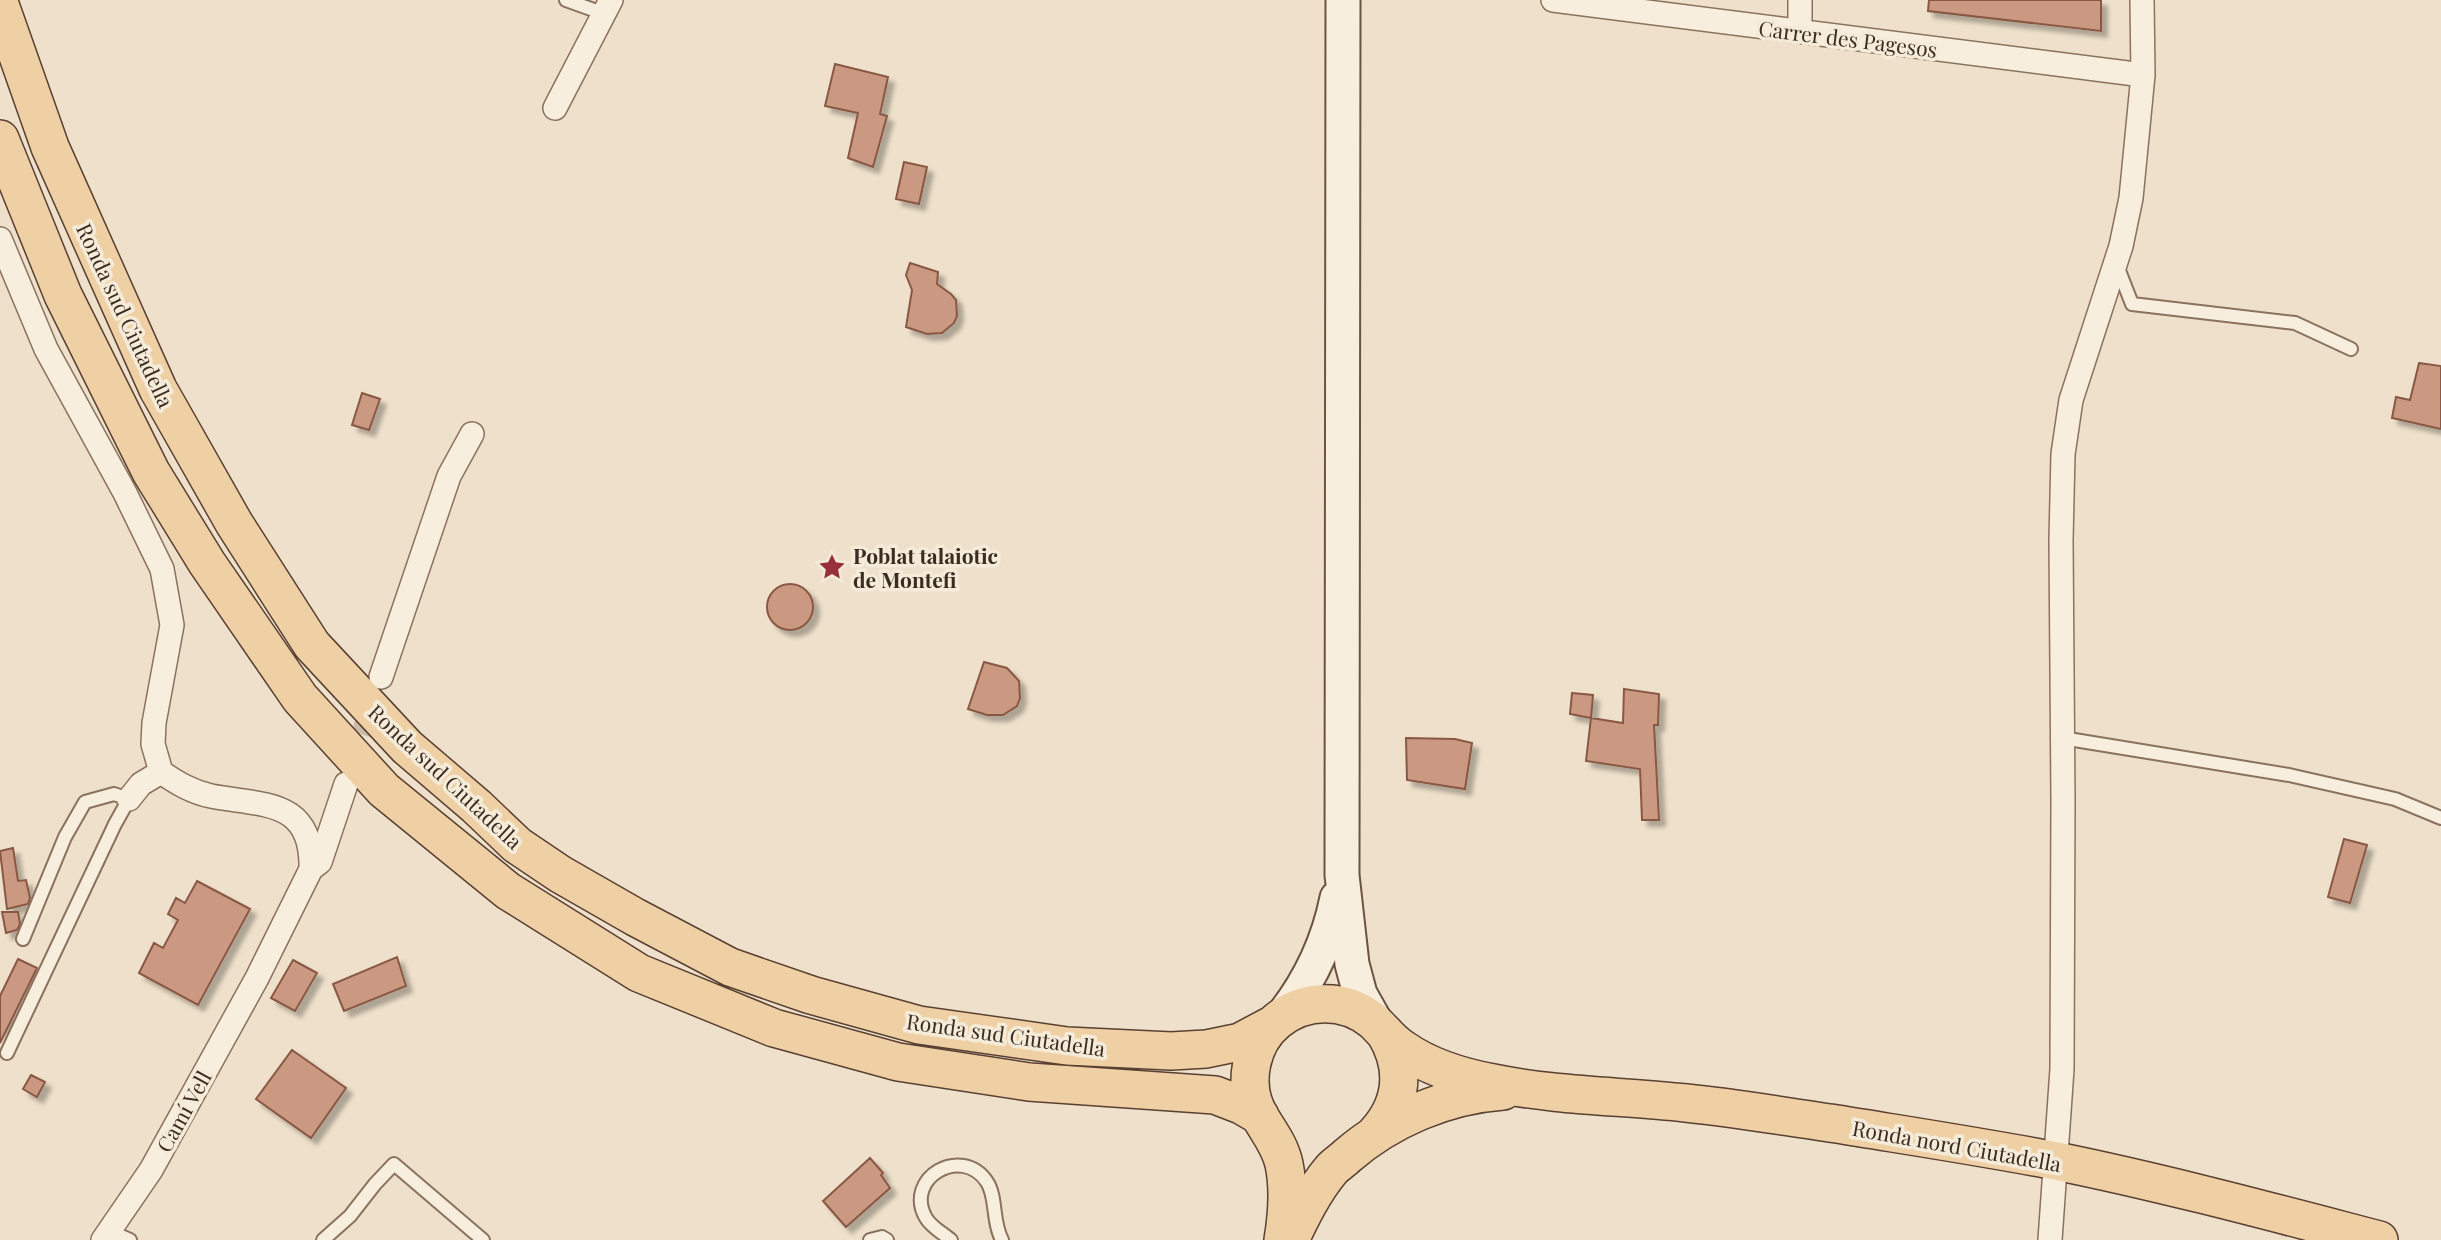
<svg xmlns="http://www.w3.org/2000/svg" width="2441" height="1240" viewBox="0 0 2441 1240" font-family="'Playfair Display',serif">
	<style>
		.building { fill: #cb9981; stroke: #895945; stroke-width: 2; filter: url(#shadow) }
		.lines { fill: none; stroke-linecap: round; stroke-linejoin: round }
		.street-tunnel { stroke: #cabca8; stroke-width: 23; stroke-dasharray: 23 11; stroke-linecap: butt }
		.lane-casing { stroke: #8a725e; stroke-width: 16 }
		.street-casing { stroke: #8a725e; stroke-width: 26 }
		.secondary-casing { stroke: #6c5341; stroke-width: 37 }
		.primary-casing { stroke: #594032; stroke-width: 40 }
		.lane { stroke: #f8eedd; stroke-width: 12 }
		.street { stroke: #f8eedd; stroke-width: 23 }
		.secondary { stroke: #f8eedd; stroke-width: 33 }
		.primary { stroke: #efd0a4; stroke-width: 37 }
		.labels { text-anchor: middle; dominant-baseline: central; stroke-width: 7; stroke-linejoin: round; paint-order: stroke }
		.street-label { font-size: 21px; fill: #3b2c21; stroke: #f5ebd9 }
		.poi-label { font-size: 21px; font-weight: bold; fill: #3b2c21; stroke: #f5ebd9; text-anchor: start }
	</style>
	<defs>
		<filter id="shadow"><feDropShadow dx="6" dy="6" stdDeviation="2" flood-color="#0004"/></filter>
	</defs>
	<rect width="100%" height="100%" fill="#eee0ca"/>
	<!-- building -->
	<path class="building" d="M1929 0H2101V31L1928 11Z
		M835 64 888 77 880 114 887 116 873 167 848 158 858 113 825 106Z
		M904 162 927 167 919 204 896 199Z
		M910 263 938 272 937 284 951 294 956 300 957 316 954 323 942 333 927 334 906 327 912 290 906 275Z
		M2419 363 2441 366V429L2392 418 2396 397 2410 400Z
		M362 393 380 399 369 430 352 425Z
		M767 607a23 23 0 1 1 46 0a23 23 0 1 1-46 0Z
		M984 662 1007 668 1019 681 1020 698 1017 706 1003 715H987L968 709Z
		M1624 689 1659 694 1658 725H1654L1659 820H1642L1640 769 1586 761 1591 718 1623 723Z
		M1572 693 1593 695 1591 718 1570 714Z
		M1406 738 1455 739 1472 743 1465 789 1407 780Z
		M2344 839 2367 845 2350 903 2328 897Z
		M13 848 18 881 26 880 30 898 28 904 7 909 0 851Z
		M197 881 250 909 198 1005 139 973 154 943 163 948 178 920 168 914 176 898 185 903Z
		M2 912H18L20 924 17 930 6 933Z
		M397 957 406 986 344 1011 333 984Z
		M18 959 37 968 0 1043V996Z
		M293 960 317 973 295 1011 271 998Z
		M292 1050 346 1088 311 1138 256 1099Z
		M31 1075 45 1082 37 1097 23 1089Z
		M870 1158 883 1173 881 1175 890 1188 846 1227 823 1201Z"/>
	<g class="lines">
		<!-- street-tunnel -->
		<path class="street-tunnel" d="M352 767 374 700"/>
		<defs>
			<path id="lane" d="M566 0 605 14
				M2116 263 2132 304 2295 323 2351 349
				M2062 738 2289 775 2395 799 2441 818
				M7 1053 115 824 129 799 114 794 85 802 65 837 23 939
				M110 1231 130 1240
				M323 1240 350 1216 375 1184 394 1164 483 1240
				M870 1240 882 1237 887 1240
				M951 1240C943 1233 932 1228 926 1218 903 1178 962 1144 987 1182 997 1197 992 1222 1002 1240"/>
			<path id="street" d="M1553 0 2143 75
				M1800 31V0
				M555 108 611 0
				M0 239 46 349 125 493 162 569 172 625 154 723 153 744 161 772
				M381 677 449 476 472 434
				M311 869 320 862 346 784
				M103 1240 151 1170 257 978 311 869C313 798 261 806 211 796 192 792 177 783 161 772L141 784 129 799
				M2050 1240 2062 1069 2063 800 2061 540 2063 454 2071 400 2121 246 2131 198 2143 75 2142 0"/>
			<path id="secondary" d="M1343 0 1342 875 1352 964 1360 994 1378 1026
				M1280 1019C1309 983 1328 943 1337 898"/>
			<path id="primary" d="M0 5 50 147 158 389 234 523 312 645 407 747 476 806 517 845 560 874 635 917 730 967 811 995 919 1025 1067 1046 1171 1051 1206 1049 1240 1042 1272 1025
				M0 139 63 295 151 472 207 563 300 698 384 790 508 891 639 973 774 1028 898 1062 1029 1082 1215 1095 1241 1105 1260 1116
				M1376 1133C1403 1103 1406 1068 1385 1033
				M1283 1240C1287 1216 1289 1188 1284 1164 1280 1145 1268 1131 1259 1115 1242 1085 1250 1043 1277 1021 1305 998 1345 998 1373 1021 1383 1030 1391 1042 1403 1049 1430 1068 1461 1077 1493 1083 1556 1096 1622 1096 1686 1103 1736 1108 1787 1117 1837 1124 1910 1136 1983 1147 2056 1161 2164 1183 2272 1212 2379 1240
				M1290 1240C1301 1217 1314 1190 1331 1170 1335 1165 1342 1161 1347 1156 1390 1119 1446 1095 1503 1091"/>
		</defs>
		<!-- lane casing -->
		<use href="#lane" class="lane-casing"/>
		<!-- street casing -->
		<use href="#street" class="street-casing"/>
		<!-- secondary casing -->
		<use href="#secondary" class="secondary-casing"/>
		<!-- primary casing -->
		<use href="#primary" class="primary-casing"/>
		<!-- lane -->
		<use href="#lane" class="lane"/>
		<!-- street -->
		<use href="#street" class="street"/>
		<!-- secondary -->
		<use href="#secondary" class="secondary"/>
		<!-- primary -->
		<use href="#primary" class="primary"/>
	</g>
	<!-- icons -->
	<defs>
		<symbol id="sight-bare" viewBox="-9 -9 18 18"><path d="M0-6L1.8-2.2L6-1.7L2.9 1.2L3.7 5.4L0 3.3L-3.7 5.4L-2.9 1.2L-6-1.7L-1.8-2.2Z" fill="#98303b" stroke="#f5ebd9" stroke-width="2.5" paint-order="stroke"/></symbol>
	</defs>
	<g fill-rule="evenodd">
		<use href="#sight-bare" x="813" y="548" width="38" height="38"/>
	</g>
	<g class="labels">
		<!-- street labels -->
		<g class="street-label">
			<text transform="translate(1848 38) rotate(7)">Carrer des Pagesos</text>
			<text transform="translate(126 315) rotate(65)">Ronda sud Ciutadella</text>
			<text transform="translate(446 776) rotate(43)">Ronda sud Ciutadella</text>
			<text transform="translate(1006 1034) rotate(8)">Ronda sud Ciutadella</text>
			<text transform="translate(183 1111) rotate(-61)">Camí Vell</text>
			<text transform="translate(1957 1145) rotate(10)">Ronda nord Ciutadella</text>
		</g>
		<!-- poi labels -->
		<g class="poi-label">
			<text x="853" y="555">Poblat talaiotic<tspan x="853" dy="24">de Montefi</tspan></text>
		</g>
	</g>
</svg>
